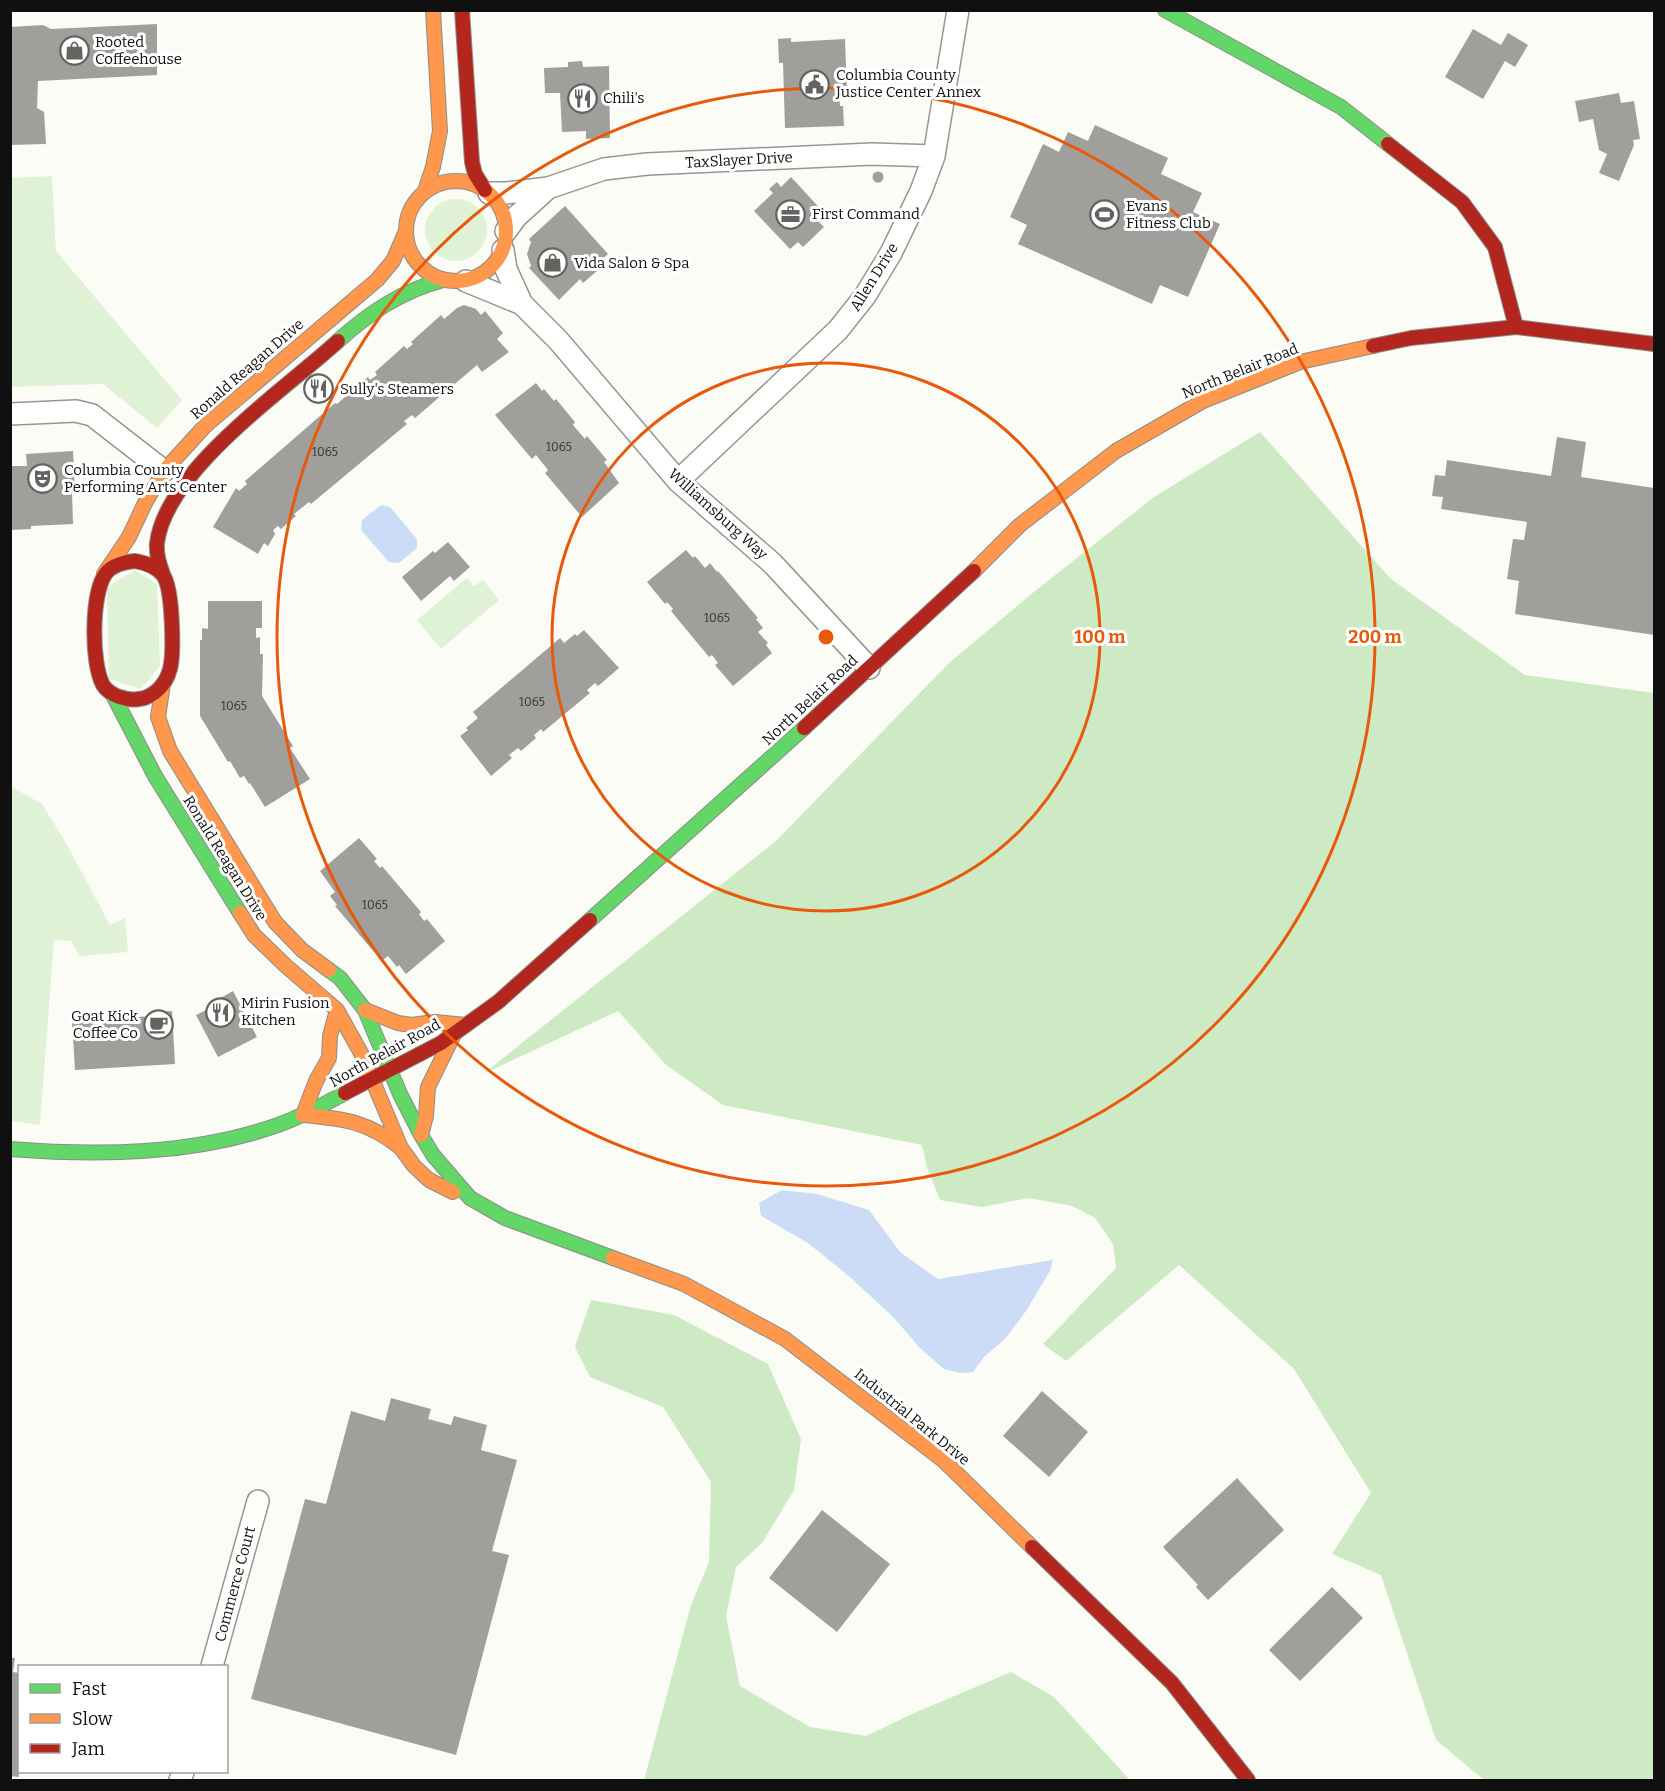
<svg xmlns="http://www.w3.org/2000/svg" width="1665" height="1791" viewBox="0 0 1665 1791" font-family="Bitter,serif">
	<style>
		.green { fill: #dff2d6 }
		.forest { fill: #cdeac4 }
		.water { fill: #ccdcf7 }
		.building { fill: #a09f9b }
		.lines { fill: none; stroke-linecap: round; stroke-linejoin: round }
		.street-casing { stroke: #969694; stroke-width: 24 }
		.fast-casing { stroke: #8d8d8a; stroke-width: 16 }
		.slow-casing { stroke: #8d8d8a; stroke-width: 16 }
		.jam-casing { stroke: #8d8d8a; stroke-width: 16 }
		.street { stroke: #fffffe; stroke-width: 21 }
		.fast { stroke: #63d668; stroke-width: 14 }
		.slow { stroke: #ff974d; stroke-width: 14 }
		.jam { stroke: #b3261e; stroke-width: 14 }
		.ring { fill: none; stroke: #e8590c; stroke-width: 3 }
		.labels { text-anchor: middle; dominant-baseline: central; stroke-width: 6; stroke-linejoin: round; paint-order: stroke }
		.number-label { font-size: 12px; fill: #343433 }
		.poi-label { font-size: 15px; fill: #101010; stroke: #fff; text-anchor: start }
		.street-label { font-size: 15px; fill: #101010; stroke: #fff }
		.centre { fill: #e8590c; stroke: #fff; stroke-width: 3 }
		.ring-label { font-size: 18px; text-anchor: middle; font-weight: bold; fill: #e8590c; stroke: #fff; stroke-width: 6; stroke-linejoin: round; paint-order: stroke }
	</style>
	<rect width="100%" height="100%" fill="#fcfcf6"/>
	<!-- green -->
	<path class="green" d="M52 176 56 251 182 400 157 428 103 384 11 387V178Z
		M425 230a31 31 0 1 1 62 0a31 31 0 1 1-62 0Z
		M135 570 157 584 160 666 141 689 109 679 107 587Z
		M467 578 474 586 483 580 499 600 441 649 417 620Z
		M10 786 42 804 66 843 110 925 125 918 128 952 80 956 71 941 54 940 40 1125 11 1121Z"/>
	<!-- forest -->
	<path class="forest" d="M1260 432 1391 579 1525 675 1654 693V1780H1484L1436 1740 1381 1575 1332 1554 1371 1493 1294 1369 1179 1265 1066 1361 1043 1344 1116 1268 1113 1244 1095 1218 1072 1206 1029 1198 982 1207 940 1200 927 1167 922 1145 723 1105 665 1064 618 1011 483 1074 776 841 950 662 1035 591 1154 497Z
		M591 1300 674 1315 768 1364 801 1439 794 1490 762 1543 736 1567 726 1616 740 1686 810 1727 866 1736 912 1714 1011 1672 1054 1697 1130 1780H644L691 1605 709 1562 711 1482 663 1407 590 1377 575 1347Z"/>
	<!-- water -->
	<path class="water" d="M381 505 390 507 417 539V548L399 563 389 562 361 530 362 520Z
		M782 1190 817 1194 869 1210 900 1252 938 1279 1053 1260 1050 1271 1026 1311 1005 1339 984 1357 973 1372 960 1373 944 1369 920 1348 894 1318 850 1277 808 1243 761 1216 759 1203Z"/>
	<!-- building -->
	<path class="building" d="M157 24V75L38 81 37 108 44 112 46 144 10 145V27L43 25 51 29Z
		M1473 29 1501 45 1508 33 1528 45 1515 67 1505 61 1483 99 1445 77Z
		M791 38V42L845 39 847 90H839L840 106H843L844 126 785 128 783 63H779L778 39Z
		M582 61 583 67 609 66 610 138 586 139V131L562 132 560 93H545L544 68 568 67V62Z
		M1619 93 1621 103 1634 101 1640 139 1633 140 1634 145 1619 181 1599 173 1607 154 1599 150 1593 119 1579 122 1575 101Z
		M1095 125 1168 158 1161 174 1202 193 1193 212 1220 224 1188 297 1160 285 1152 304 1018 244 1027 225 1010 217 1043 144 1059 152 1068 132 1088 141Z
		M872.5 177a5.5 5.5 0 1 1 11 0a5.5 5.5 0 1 1-11 0Z
		M791 177 826 215 819 222 824 227 803 247 798 242 790 249 754 211 773 193 769 189 777 182 781 187Z
		M565 206 608 254 593 267 597 271 583 283 580 279 559 300 529 268 531 266 527 254 531 242 529 239Z
		M464 305 476 309 481 315 485 311 503 333 497 339 509 352 482 372 477 365 415 418 412 415 404 421 407 424 311 504 309 502 294 514 296 516 281 529 278 526 273 530 275 534 268 546 264 543 258 554 213 527 236 488 239 491 247 484 245 481 335 403 337 404 368 377 370 380 377 375 375 372 404 346 407 349 413 344 411 342 441 315 444 319 457 308Z
		M536 383 542 391 544 389 554 401 556 399 575 422 573 425 585 439 587 436 607 460 604 462 619 483 582 517 545 473 548 470 536 455 532 459 495 415Z
		M1557 437 1586 442 1581 477 1654 488V635L1515 614 1519 581 1507 579 1513 539 1524 540 1527 522 1441 509 1443 497 1432 496 1435 475 1445 476 1447 460 1551 476Z
		M73 451 75 492H72L73 524 31 526V529L10 530V466H27L26 454Z
		M448 542 470 567 454 581 450 576 421 601 402 577 433 551 435 553Z
		M686 550 693 558 695 556 705 568 710 563 717 572 718 571 758 618 756 619 763 628 758 632 768 643 766 645 772 653 733 686 715 665 718 663 712 655 709 657 671 611 673 609 667 602 665 604 647 582Z
		M208 601H262V628H256V638L260 637V654H263L262 696 293 746 290 748 310 779 265 807 250 783 249 784 244 776 240 778 230 761 228 762 200 716V640H202V628L208 629Z
		M584 630 619 668 598 686 595 683 587 690 590 693 543 732 541 729 534 735 536 738 521 751 518 748 509 755 512 758 491 776 460 736 468 730 466 728 478 718 473 712 560 638 564 643 575 634 577 636Z
		M359 838 377 859 374 861 380 868 382 866 421 912 419 914 424 921 427 919 445 941 406 974 399 965 397 967 388 956 383 960 375 951 374 952 335 906 337 905 330 896 335 892 320 871Z
		M233 991 257 1037 218 1057 196 1015 210 1008 208 1005Z
		M172 1011 175 1064 75 1070 72 1021 152 1016 151 1012Z
		M1042 1391 1088 1432 1049 1477 1003 1436Z
		M391 1398 431 1409 428 1419 451 1425 454 1416 487 1425 481 1450 517 1460 492 1551 509 1555 456 1755 251 1699 305 1499 326 1504 351 1411 385 1421Z
		M1237 1478 1284 1530 1208 1600 1196 1587 1198 1585 1163 1547Z
		M822 1510 890 1564 837 1632 769 1578Z
		M1332 1587 1363 1618 1300 1681 1269 1650Z
		M10 1658H15L13 1672 20 1673 19 1777 10 1776Z"/>
	<g class="lines">
		<defs>
			<path id="street" d="M489 193H506L548 188 604 169 647 164 872 154 934 156
				M506 231 516 217 548 188
				M503 250 506 269 522 304 558 340 678 481 773 564 869 668
				M466 281 522 304
				M10 414 76 411 92 415 164 471
				M678 481 838 330 865 296 891 253 921 191 934 156 958 10
				M212 1666 258 1501
				M180 1780 183 1772"/>
			<path id="fast" d="M1165 10 1341 107 1388 144
				M338 341C370 312 402 291 443 280
				M113 695 155 776 240 913
				M590 920 804 728
				M329 970 340 978 365 1010 400 1094 421 1135 433 1155 470 1198 505 1218 613 1258
				M10 1149C99 1156 193 1155 278 1125 301 1117 323 1105 345 1093"/>
			<path id="slow" d="M406 231a50 50 0 1 1 100 0a50 50 0 1 1-100 0Z
				M425 191 433 167 440 131 433 10
				M974 571 1020 525 1116 451 1203 401 1300 362 1373 346
				M104 574 129 537 145 503 164 471 205 426 377 280 393 261 406 231
				M163 684 158 717 170 751 275 922 302 950 329 970
				M240 913 254 935 286 966 337 1010 361 1053 401 1148 414 1166 429 1180 453 1192
				M337 1010 330 1036 329 1058 316 1081 303 1115C345 1119 367 1121 401 1148
				M365 1010 398 1023 411 1025 435 1022 466 1025
				M421 1135 426 1116 428 1087 454 1034
				M613 1258 684 1284 785 1339 944 1461 1032 1547"/>
			<path id="jam" d="M462 10 472 162 475 174 485 190
				M1388 144 1462 202 1495 247 1516 327
				M1373 346 1411 338 1516 327 1654 344
				M135 561C146 563 156 566 163 575 173 588 174 654 170 669 166 684 155 697 139 699 127 701 110 696 103 685 91 663 91 593 106 573 113 564 125 562 135 561Z
				M163 574C159 564 156 554 157 543 166 470 286 389 338 341
				M804 728 974 571
				M345 1093 441 1043 498 1002 590 920
				M1032 1547 1172 1683 1248 1780"/>
		</defs>
		<!-- street casing -->
		<use href="#street" class="street-casing"/>
		<!-- fast casing -->
		<use href="#fast" class="fast-casing"/>
		<!-- slow casing -->
		<use href="#slow" class="slow-casing"/>
		<!-- jam casing -->
		<use href="#jam" class="jam-casing"/>
		<!-- street -->
		<use href="#street" class="street"/>
		<!-- fast -->
		<use href="#fast" class="fast"/>
		<!-- slow -->
		<use href="#slow" class="slow"/>
		<!-- jam -->
		<use href="#jam" class="jam"/>
	</g>
	<!-- distance rings -->
	<g class="ring">
		<circle cx="826" cy="637" r="274"/>
		<circle cx="826" cy="637" r="549"/>
	</g>
	<!-- icons -->
	<defs>
		<symbol id="shop-ring" viewBox="-11 -11 22 22"><circle r="9.5" fill="#fff" stroke="#636360" stroke-width="1.5"/><path d="M-5-2.5h2.3a2.7 3.5 0 0 1 5.4 0H5L5.5 6h-11ZM-1.5-2.5h3a1.5 2.3 0 0 0-3 0Z" fill="#636360"/></symbol>
		<symbol id="civic-ring" viewBox="-11 -11 22 22"><circle r="9.5" fill="#fff" stroke="#636360" stroke-width="1.5"/><path d="M-.6-6.5H3V-4.5H.6V-3L4-1V1h2V6H-6V1h2V-1L-.6-3ZM-1.2 2.5V6h2.4V2.5Z" fill="#636360"/></symbol>
		<symbol id="restaurant-ring" viewBox="-11 -11 22 22"><circle r="9.5" fill="#fff" stroke="#636360" stroke-width="1.5"/><path d="M-5-6h1v4h1v-4h1v4h1v-4h1v5L-1.5 .5V6h-2V.5L-5-1ZM5-6V6H3V1.5H1.5Q1.5-4 5-6Z" fill="#636360"/></symbol>
		<symbol id="office-ring" viewBox="-11 -11 22 22"><circle r="9.5" fill="#fff" stroke="#636360" stroke-width="1.5"/><path d="M-6-3h4V-5.5h4V-3h4V5H-6ZM-1-4.5V-3h2v-1.5ZM-6 0V1H6V0Z" fill="#636360"/></symbol>
		<symbol id="stadium-ring" viewBox="-11 -11 22 22"><circle r="9.5" fill="#fff" stroke="#636360" stroke-width="1.5"/><path d="M0-5a6.5 5 0 1 0 0 10a6.5 5 0 1 0 0-10ZM-3.5-1.8h7v3.6h-7Z" fill="#636360"/></symbol>
		<symbol id="theatre-ring" viewBox="-11 -11 22 22"><circle r="9.5" fill="#fff" stroke="#636360" stroke-width="1.5"/><path d="M-5-5.5Q0-4 5-5.5V0Q5 5 0 6Q-5 5-5 0ZM-3.3-2.5H-1v1.5H-3.3ZM1-2.5H3.3v1.5H1ZM-2.8 1Q0 5.5 2.8 1Z" fill="#636360"/></symbol>
		<symbol id="cafe-ring" viewBox="-11 -11 22 22"><circle r="9.5" fill="#fff" stroke="#636360" stroke-width="1.5"/><path d="M-5.5-4.5H6V0H3Q3 3.5 0 3.5H-2.5Q-5.5 3.5-5.5 0ZM3-3.2v2h1.7v-2ZM-6 4.5H4V6H-6Z" fill="#636360"/></symbol>
	</defs>
	<g fill-rule="evenodd">
		<use href="#shop-ring" x="58" y="34" width="33" height="33"/>
		<use href="#civic-ring" x="798" y="68" width="33" height="33"/>
		<use href="#restaurant-ring" x="566" y="82" width="33" height="33"/>
		<use href="#office-ring" x="774" y="198" width="33" height="33"/>
		<use href="#stadium-ring" x="1088" y="198" width="33" height="33"/>
		<use href="#shop-ring" x="536" y="246" width="33" height="33"/>
		<use href="#restaurant-ring" x="302" y="372" width="33" height="33"/>
		<use href="#theatre-ring" x="26" y="462" width="33" height="33"/>
		<use href="#restaurant-ring" x="204" y="996" width="33" height="33"/>
		<use href="#cafe-ring" x="142" y="1008" width="33" height="33"/>
	</g>
	<g class="labels">
		<!-- number labels -->
		<g class="number-label">
			<text x="559" y="447">1065</text>
			<text x="325" y="452">1065</text>
			<text x="717" y="618">1065</text>
			<text x="532" y="702">1065</text>
			<text x="234" y="706">1065</text>
			<text x="375" y="905">1065</text>
		</g>
		<!-- poi labels -->
		<g class="poi-label">
			<text x="95" y="42">Rooted<tspan x="95" dy="17">Coffeehouse</tspan></text>
			<text x="836" y="75">Columbia County<tspan x="836" dy="17">Justice Center Annex</tspan></text>
			<text x="603" y="98">Chili's</text>
			<text x="1126" y="206">Evans<tspan x="1126" dy="17">Fitness Club</tspan></text>
			<text x="812" y="214">First Command</text>
			<text x="574" y="263">Vida Salon &amp; Spa</text>
			<text x="340" y="389">Sully's Steamers</text>
			<text x="64" y="470">Columbia County<tspan x="64" dy="17">Performing Arts Center</tspan></text>
			<text x="241" y="1003">Mirin Fusion<tspan x="241" dy="17">Kitchen</tspan></text>
			<text x="138" y="1016" text-anchor="end">Goat Kick<tspan x="138" dy="17">Coffee Co</tspan></text>
		</g>
		<!-- street labels -->
		<g class="street-label">
			<text transform="translate(739 160) rotate(-3)">TaxSlayer Drive</text>
			<text transform="translate(874 277) rotate(-58)">Allen Drive</text>
			<text transform="translate(247 369) rotate(-41)">Ronald Reagan Drive</text>
			<text transform="translate(1240 371) rotate(-22)">North Belair Road</text>
			<text transform="translate(718 514) rotate(42)">Williamsburg Way</text>
			<text transform="translate(810 700) rotate(-43)">North Belair Road</text>
			<text transform="translate(225 858) rotate(58)">Ronald Reagan Drive</text>
			<text transform="translate(385 1053) rotate(-29)">North Belair Road</text>
			<text transform="translate(912 1417) rotate(39)">Industrial Park Drive</text>
			<text transform="translate(235 1584) rotate(-75)">Commerce Court</text>
		</g>
	</g>
	<circle cx="826" cy="637" r="9" class="centre"/>
	<g class="ring-label">
		<text x="1100" y="643">100 m</text>
		<text x="1375" y="643">200 m</text>
	</g>
	<!-- border -->
	<rect width="1665" height="1791" fill="none" stroke="#101010" stroke-width="24"/>
	<!-- legend -->
	<rect x="18" y="1665" width="210" height="108" fill="#ffffff" stroke="#9f9f9f" stroke-width="1.5"/>
	<rect x="30" y="1684" width="30" height="9" fill="#63d668" stroke="#9f9f9f" stroke-width="1.5"/>
	<text x="72" y="1695" font-size="18" fill="#101010">Fast</text>
	<rect x="30" y="1714" width="30" height="9" fill="#ff974d" stroke="#9f9f9f" stroke-width="1.5"/>
	<text x="72" y="1725" font-size="18" fill="#101010">Slow</text>
	<rect x="30" y="1744" width="30" height="9" fill="#b3261e" stroke="#9f9f9f" stroke-width="1.5"/>
	<text x="72" y="1755" font-size="18" fill="#101010">Jam</text>
</svg>
